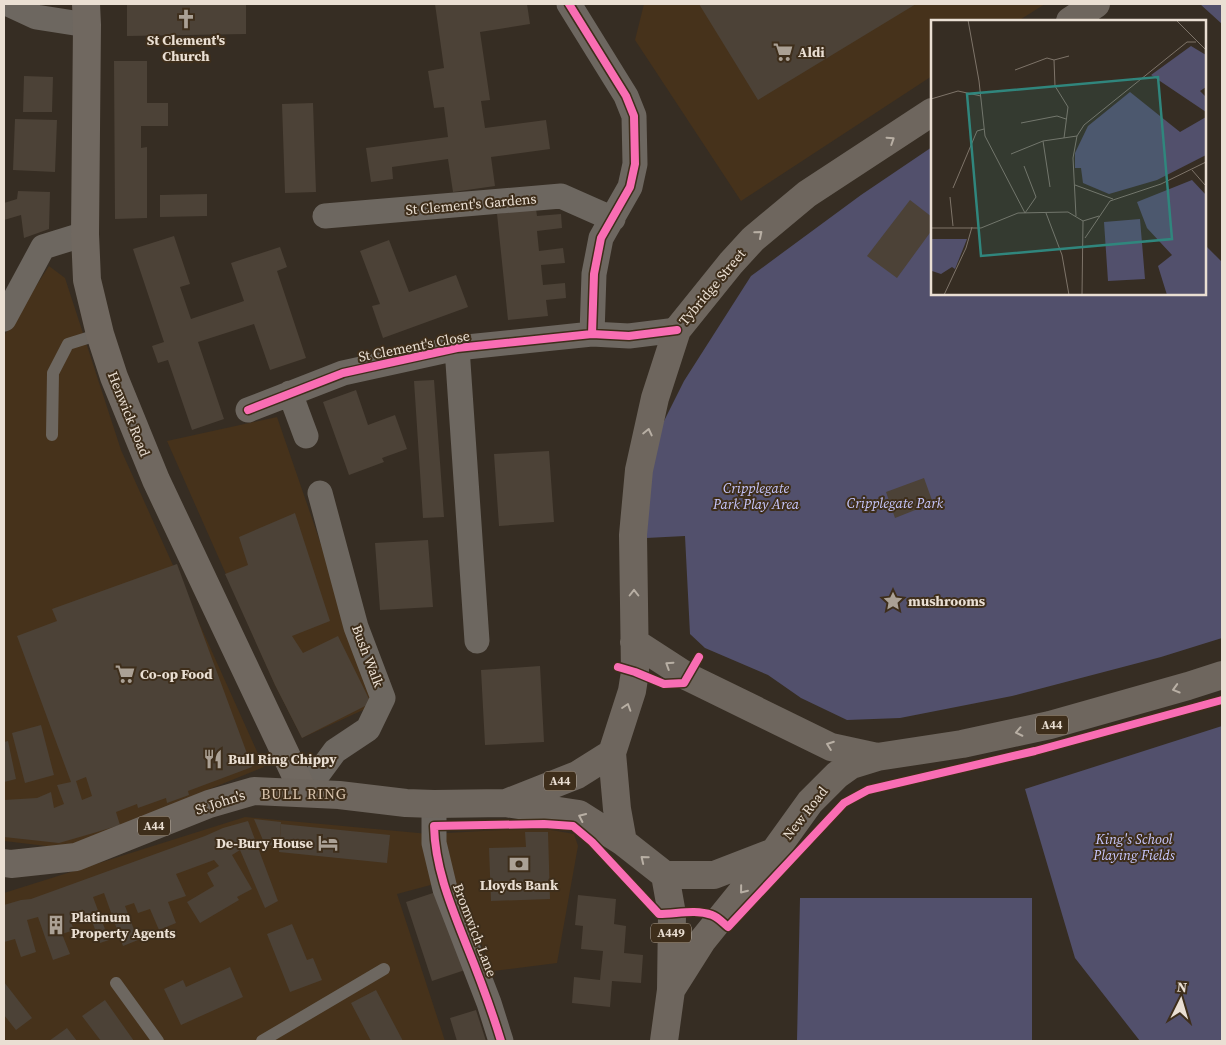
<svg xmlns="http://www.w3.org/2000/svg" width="1226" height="1045" viewBox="0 0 1226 1045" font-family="'Source Serif 4',serif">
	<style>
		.built { fill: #46321b }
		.green { fill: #52506c }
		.building { fill: #4c4237; fill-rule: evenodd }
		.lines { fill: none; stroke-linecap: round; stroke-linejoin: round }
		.lane { stroke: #6d6760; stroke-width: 12 }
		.street { stroke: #6d6760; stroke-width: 25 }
		.secondary { stroke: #706860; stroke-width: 28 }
		.primary { stroke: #6e665e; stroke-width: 28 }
		.cycleway-casing { stroke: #3e2e1b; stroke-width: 11 }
		.cycleway { stroke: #f96db3; stroke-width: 8 }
		.oneway { stroke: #b8afa4 }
		.labels { text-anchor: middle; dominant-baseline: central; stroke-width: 4; stroke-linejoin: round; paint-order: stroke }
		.shield { fill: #3e2e1b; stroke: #b6aa9c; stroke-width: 1 }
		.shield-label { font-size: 12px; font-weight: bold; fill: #eadfd3 }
		.poi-label { font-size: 14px; font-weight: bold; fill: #eadfd3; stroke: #3e2e1b; text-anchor: start }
		.street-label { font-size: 14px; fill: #eadfd3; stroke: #3e2e1b }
		.park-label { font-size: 14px; font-style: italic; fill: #c7c7fd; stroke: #3e2e1b }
		.neighbourhood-label { font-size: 15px; letter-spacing: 1px; fill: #d9c4ad; stroke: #3e2e1b }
		.inset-road { fill: none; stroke: #7e7469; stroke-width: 1 }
		.view { fill: #30867d; fill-opacity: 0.15; stroke: #30867d; stroke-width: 2.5 }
		.inset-edge { fill: none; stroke: #eadfd3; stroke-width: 2.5 }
	</style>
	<rect width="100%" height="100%" fill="#362d23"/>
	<!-- built -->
	<path class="built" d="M644 4H1045L1018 21H932V76L741 201 635 40Z
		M49 266 65 278 121 450 264 767 64 848 4 841V336Z
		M277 417 376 704 302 738 275 685 167 441Z
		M245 817 429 834 540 828 574 834 578 846 557 963 493 971 453 879 397 894 445 1041H4V893Z"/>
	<!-- green -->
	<path class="green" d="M1200 4H1222V24Z
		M932 147V294H1205V245L1222 262V638L1161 657 1012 696 900 718 847 720 801 698 768 675 705 648 690 634 685 536 646 538 655 439 684 381 751 276 861 195Z
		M1222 726V1041H1140L1075 958 1025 789Z
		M800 898H1032V1041H797Z"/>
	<!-- building -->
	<path class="building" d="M127 4H246V34L127 36Z
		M435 4H527L530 24 480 32 490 100 481 101 485 128 546 120 550 149 491 157 495 186 453 192 448 159 392 167 393 179 371 182 366 148 448 137 444 107 434 108 428 71 444 68Z
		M699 4H916L758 100Z
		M114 61H147V103H168V126H141V148L147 147V218L115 219Z
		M24 76 53 77 52 112H23Z
		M313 103 316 192 285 193 282 104Z
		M15 119 57 120 55 172 13 170Z
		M18 191 50 192 49 229 24 238 21 215 4 220V203L17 199Z
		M207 194V216L160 217V195Z
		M910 200 932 217V230L897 278 867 256Z
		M536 209 537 216 561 214 562 228 537 231 539 251 563 248 565 263 541 265 543 285 565 283 566 298 546 300 548 316 508 320 497 214Z
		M174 236 190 284 180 287 191 319 244 301 231 263 280 247 287 267 277 271 306 358 270 370 254 324 198 342 224 419 192 430 168 360 158 363 152 346 164 342 133 249Z
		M389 240 409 292 456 275 468 307 383 338 372 306 380 304 360 251Z
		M434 380 444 517 423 518 414 381Z
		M356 390 368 425 395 415 407 449 382 458 384 462 349 475 323 402Z
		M549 451 554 522 499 526 494 454Z
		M924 478 933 503 895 518 886 492Z
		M295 513 330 621 292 636 303 653 338 636 371 703 302 738 275 685 225 574 248 565 239 537Z
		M428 540 433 607 380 610 375 543Z
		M177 564 252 767 188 791 189 795 167 803 166 798 138 808 137 804 116 812 120 825 97 832 59 843 4 837V800L37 798 51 792 54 808 64 804 57 785 71 782 17 636 57 621 52 609ZM86 777 92 796 82 800 76 781Z
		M540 666 544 742 485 745 481 670Z
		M41 725 54 775 25 783 12 733Z
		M8 741 16 779 4 782V742Z
		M254 819 281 822 279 846 265 845Z
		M248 821 278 901 265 908 240 850 232 855 252 889 237 897 239 900 200 923 187 902 214 886 207 873 219 866 214 860 176 874 186 896 168 902 176 923 159 930 150 909 138 913 134 903 125 906 138 940 123 946 104 893 93 897 109 940 100 943 89 913 70 920 74 930 62 934 70 954 53 960 38 917 27 920 36 952 21 957 15 939 4 942V905L21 900 31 899 205 836 223 828Z
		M281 824 390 835 387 863 279 852Z
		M525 832H548L550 899 491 901 489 848 526 847Z
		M439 891 465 970 432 981 406 902Z
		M578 895 616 899 614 924 626 926 624 953 643 955 641 983 612 981 610 1007 572 1003 574 977 600 980 603 951 581 949 583 926 575 925Z
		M292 924 307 960 313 958 322 980 290 992 267 934Z
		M230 967 243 997 181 1025 164 989 183 980 186 987Z
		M4 982 32 1018 16 1030 4 1015Z
		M376 990 403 1041H371L351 1003Z
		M105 1000 134 1041H101L82 1016Z
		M476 1010 486 1041H457L450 1018Z
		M67 1028 77 1041H49Z"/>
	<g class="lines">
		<!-- lane -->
		<path class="lane" d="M52 435 53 373 68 344 100 334
			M116 983 158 1041
			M262 1041 384 969"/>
		<!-- street -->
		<path class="street" d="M8 4 36 17 87 25
			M569 4 626 96 634 116 635 164 630 187 601 238 594 274 592 334
			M325 216 561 196 613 219
			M4 319 43 247 85 234
			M457 348 477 641
			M290 393 306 436
			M248 410 343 373 457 348 592 334 629 336 677 330
			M304 793 335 751 368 729 383 698 356 627 320 493
			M434 804V843L445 889 489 1003 501 1041"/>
		<!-- secondary -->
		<path class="secondary" d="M86 4 87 25 85 234 87 280 100 334 114 377 156 480 304 793"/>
		<!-- primary -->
		<path class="primary" d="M1070 21 1096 4
			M634 642 688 677 831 747 877 757
			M506 803 577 775 612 753
			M623 842 617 809 612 753 632 691 635 672 633 535 639 470 655 398 677 330 731 263 753 239 807 194 932 112
			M4 863 11 864 76 857 209 804 254 791 339 795 406 803 434 804 505 803 579 814 623 842 665 875H714L774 852
			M671 990 702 941 774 852 810 802 837 775 851 765 877 757 962 744 1050 725 1188 686 1222 675
			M664 1041 671 990 672 914 665 875"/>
		<defs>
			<path id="cycleway" d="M569 4 626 96 634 116 635 164 630 187 601 238 594 274 592 334
				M248 410 343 373 457 348 592 334 629 336 677 330
				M618 667 635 672 664 684 684 683 699 657
				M501 1041C491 1008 479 976 466 944 451 906 435 868 434 826L544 824 573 826 592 842 659 914C677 914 695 909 712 915 718 917 723 923 728 927L844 803 868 790 1035 751 1222 700"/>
		</defs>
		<!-- cycleway casing -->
		<use href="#cycleway" class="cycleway-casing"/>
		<!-- cycleway -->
		<use href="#cycleway" class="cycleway"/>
	</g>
	<!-- one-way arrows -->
	<defs><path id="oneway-chevron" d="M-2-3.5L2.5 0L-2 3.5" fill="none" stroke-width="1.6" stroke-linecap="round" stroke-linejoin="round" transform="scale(1.25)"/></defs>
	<g class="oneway">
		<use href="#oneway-chevron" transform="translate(891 140) rotate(-33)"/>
		<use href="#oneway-chevron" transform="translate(759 234) rotate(-40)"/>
		<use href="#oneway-chevron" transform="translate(648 432) rotate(-77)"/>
		<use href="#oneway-chevron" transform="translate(634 593) rotate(-90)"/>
		<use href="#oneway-chevron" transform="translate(669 665) rotate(-147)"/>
		<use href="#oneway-chevron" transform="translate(1176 689) rotate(164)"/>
		<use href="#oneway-chevron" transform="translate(627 707) rotate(-72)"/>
		<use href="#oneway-chevron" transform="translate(1019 732) rotate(168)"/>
		<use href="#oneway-chevron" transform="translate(830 745) rotate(-160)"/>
		<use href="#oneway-chevron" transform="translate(582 817) rotate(-155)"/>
		<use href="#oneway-chevron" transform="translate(644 859) rotate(-141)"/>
		<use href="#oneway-chevron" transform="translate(743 890) rotate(129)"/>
	</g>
	<!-- icons -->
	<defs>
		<symbol id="church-bare" viewBox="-9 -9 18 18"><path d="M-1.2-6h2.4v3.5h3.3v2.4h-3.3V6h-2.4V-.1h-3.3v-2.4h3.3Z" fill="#aba195" stroke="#3e2e1b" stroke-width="2.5" paint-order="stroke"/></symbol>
		<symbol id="supermarket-bare" viewBox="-9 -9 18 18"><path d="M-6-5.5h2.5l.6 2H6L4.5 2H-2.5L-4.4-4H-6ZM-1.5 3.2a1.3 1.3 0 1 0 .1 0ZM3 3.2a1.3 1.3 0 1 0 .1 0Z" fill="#aba195" stroke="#3e2e1b" stroke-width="2.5" paint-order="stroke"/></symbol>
		<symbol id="sight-bare" viewBox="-9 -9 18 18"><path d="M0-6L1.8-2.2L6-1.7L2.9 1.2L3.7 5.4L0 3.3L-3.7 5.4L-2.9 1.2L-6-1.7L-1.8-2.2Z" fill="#aba195" stroke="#3e2e1b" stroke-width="2.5" paint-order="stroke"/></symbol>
		<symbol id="restaurant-bare" viewBox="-9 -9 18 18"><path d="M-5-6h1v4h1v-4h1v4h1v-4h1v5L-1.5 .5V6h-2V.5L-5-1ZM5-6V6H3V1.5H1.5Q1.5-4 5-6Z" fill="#aba195" stroke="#3e2e1b" stroke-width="2.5" paint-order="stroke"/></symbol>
		<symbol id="hotel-bare" viewBox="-9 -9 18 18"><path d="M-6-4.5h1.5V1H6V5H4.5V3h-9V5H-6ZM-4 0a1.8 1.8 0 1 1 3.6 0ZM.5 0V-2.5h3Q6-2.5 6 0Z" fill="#aba195" stroke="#3e2e1b" stroke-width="2.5" paint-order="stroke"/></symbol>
		<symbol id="bank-bare" viewBox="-9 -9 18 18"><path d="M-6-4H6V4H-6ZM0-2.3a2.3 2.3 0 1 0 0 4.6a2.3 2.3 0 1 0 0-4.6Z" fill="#aba195" stroke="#3e2e1b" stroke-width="2.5" paint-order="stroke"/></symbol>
		<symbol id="building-bare" viewBox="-9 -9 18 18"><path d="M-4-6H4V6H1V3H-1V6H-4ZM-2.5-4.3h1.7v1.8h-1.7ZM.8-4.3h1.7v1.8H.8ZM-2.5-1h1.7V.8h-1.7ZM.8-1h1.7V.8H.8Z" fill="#aba195" stroke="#3e2e1b" stroke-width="2.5" paint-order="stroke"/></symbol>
	</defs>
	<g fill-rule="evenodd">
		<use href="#church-bare" x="172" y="5" width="28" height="28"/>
		<use href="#supermarket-bare" x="769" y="38" width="28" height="28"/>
		<use href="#sight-bare" x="879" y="587" width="28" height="28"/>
		<use href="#supermarket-bare" x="111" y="660" width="28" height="28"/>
		<use href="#restaurant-bare" x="199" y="745" width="28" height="28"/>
		<use href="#hotel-bare" x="314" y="829" width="28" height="28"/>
		<use href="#bank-bare" x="505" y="850" width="28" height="28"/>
		<use href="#building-bare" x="42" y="911" width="28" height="28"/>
	</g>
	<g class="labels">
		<!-- shield labels -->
		<g class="shield">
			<rect x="1036" y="715.5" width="32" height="19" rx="4"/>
			<rect x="544" y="771.5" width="32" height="19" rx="4"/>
			<rect x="138" y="816.5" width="32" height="19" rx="4"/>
			<rect x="651" y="923.5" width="40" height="19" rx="4"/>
		</g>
		<g class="shield-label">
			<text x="1052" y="725">A44</text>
			<text x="560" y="781">A44</text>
			<text x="154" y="826">A44</text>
			<text x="671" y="933">A449</text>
		</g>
		<!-- poi labels -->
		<g class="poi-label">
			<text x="186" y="40" text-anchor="middle">St Clement's<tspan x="186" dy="16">Church</tspan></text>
			<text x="798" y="52">Aldi</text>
			<text x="908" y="601">mushrooms</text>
			<text x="140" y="674">Co-op Food</text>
			<text x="228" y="759">Bull Ring Chippy</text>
			<text x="313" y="843" text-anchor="end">De-Bury House</text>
			<text x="519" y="885" text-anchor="middle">Lloyds Bank</text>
			<text x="71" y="917">Platinum<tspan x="71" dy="16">Property Agents</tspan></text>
		</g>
		<!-- street labels -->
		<g class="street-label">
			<text transform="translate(471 204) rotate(-5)">St Clement's Gardens</text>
			<text transform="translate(712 287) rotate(-50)">Tybridge Street</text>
			<text transform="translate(414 346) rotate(-11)">St Clement's Close</text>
			<text transform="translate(129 414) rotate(68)">Henwick Road</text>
			<text transform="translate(368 656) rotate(69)">Bush Walk</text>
			<text transform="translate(220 802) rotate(-18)">St John's</text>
			<text transform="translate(805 813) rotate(-52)">New Road</text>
			<text transform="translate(475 930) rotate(69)">Bromwich Lane</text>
		</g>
		<!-- park labels -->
		<g class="park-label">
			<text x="756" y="488">Cripplegate<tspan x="756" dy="16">Park Play Area</tspan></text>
			<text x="895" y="503">Cripplegate Park</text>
			<text x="1134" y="839">King's School<tspan x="1134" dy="16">Playing Fields</tspan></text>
		</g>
		<!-- neighbourhood labels -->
		<g class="neighbourhood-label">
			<text x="304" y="793">BULL RING</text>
		</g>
	</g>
	<!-- overview -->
	<g transform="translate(931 20)">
		<rect width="275" height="275" fill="#362d23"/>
		<path d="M260 26 275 35V67L269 71 275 77V92L220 55ZM199 72 249 112 275 97V135L226 160 178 174 152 163 150 148H144V133L157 106ZM261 160 275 175V275H236L227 246 241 235 216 208 206 182ZM209 199 214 259 177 261 173 202ZM0 219H36L24 249 21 247 10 254 1 251Z" fill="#52506c"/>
		<path class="inset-road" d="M37 0 48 61 54 116 94 193M245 0 275 30M123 40 124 66 137 87 133 118M123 40 138 36M84 50 116 38 123 40M0 79 27 71 50 76M90 103 126 96 135 99M112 121 119 167M80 134 112 121 146 116M93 146 105 177 94 193M261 150 274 165M144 165 182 179M22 168 46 111 53 109M19 177 22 206M115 193 131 235 138 275M145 196 142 138 146 116 153 105 256 22H265M0 208H50L87 193 137 192 152 201 168 196M154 218 179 181 230 164 275 142M13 275 35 228 41 207M151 275 152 201"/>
		<path class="view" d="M227 57 241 219 50 236 36 74Z"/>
		<rect width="275" height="275" class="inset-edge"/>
	</g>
	<!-- border -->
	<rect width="1226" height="1045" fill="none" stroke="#eadfd3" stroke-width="10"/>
	<!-- north arrow -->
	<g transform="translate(1181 1000) rotate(5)" stroke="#3e2e1b" stroke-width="4" paint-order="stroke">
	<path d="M0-4L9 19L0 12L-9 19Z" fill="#eadfd3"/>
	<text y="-8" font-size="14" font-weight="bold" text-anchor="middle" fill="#eadfd3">N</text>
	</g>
</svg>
